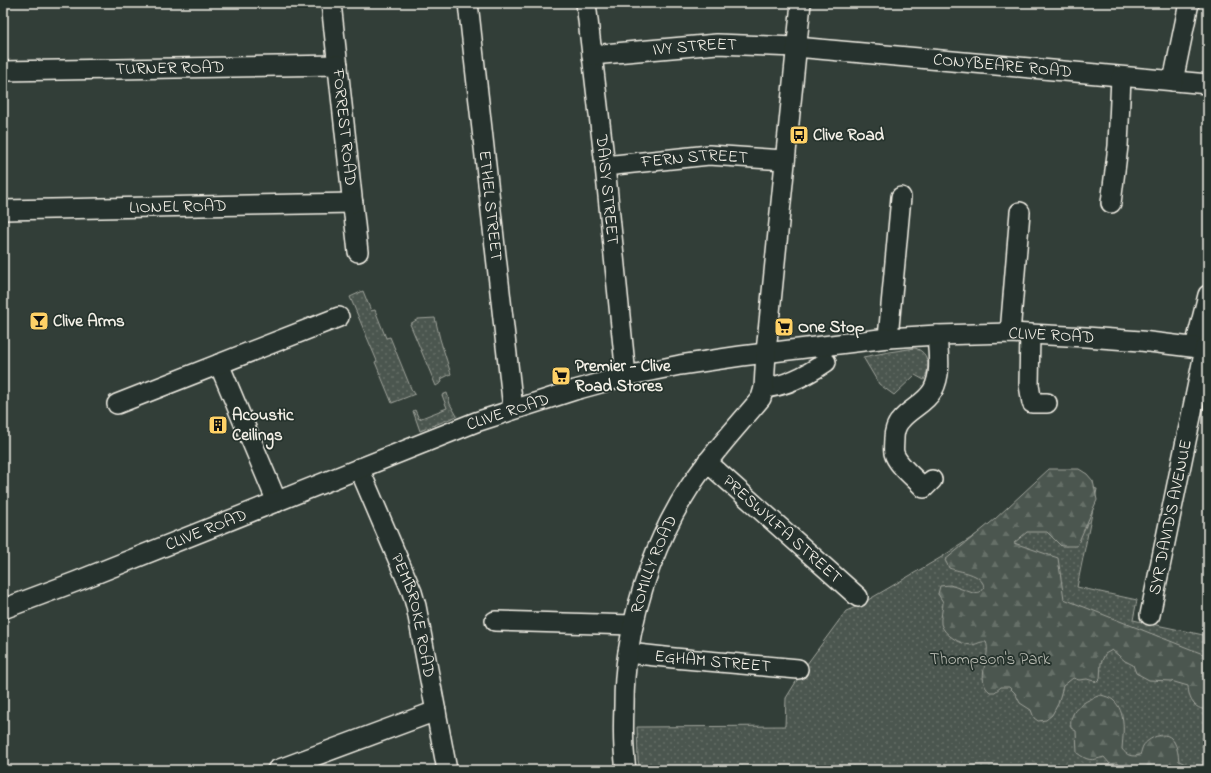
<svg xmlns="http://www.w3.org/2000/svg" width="1211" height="773" viewBox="0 0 1211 773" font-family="'Indie Flower',sans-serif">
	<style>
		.grass { fill: url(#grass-dots); stroke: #a0a49c }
		.forest { fill: url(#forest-firs); stroke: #a0a49c }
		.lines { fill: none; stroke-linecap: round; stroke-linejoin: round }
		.minor-casing { stroke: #f4f1e8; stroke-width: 22 }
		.minor { stroke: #26332d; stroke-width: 19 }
		.labels { text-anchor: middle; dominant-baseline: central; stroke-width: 3.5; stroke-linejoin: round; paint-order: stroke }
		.street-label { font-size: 17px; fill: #f4f1e8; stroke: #26332d }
		.poi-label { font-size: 17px; font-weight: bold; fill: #f4f1e8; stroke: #26332d; text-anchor: start }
		.park-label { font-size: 17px; fill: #b9bbb2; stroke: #26332d }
	</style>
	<defs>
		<pattern id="grass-dots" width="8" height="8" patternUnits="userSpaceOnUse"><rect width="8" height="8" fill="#4c564f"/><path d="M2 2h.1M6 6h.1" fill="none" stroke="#666f68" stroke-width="1.8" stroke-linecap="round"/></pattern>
		<pattern id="forest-firs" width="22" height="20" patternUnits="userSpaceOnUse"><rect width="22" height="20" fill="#4c564f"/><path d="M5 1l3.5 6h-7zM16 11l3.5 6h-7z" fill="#666f68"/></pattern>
	</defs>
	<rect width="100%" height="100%" fill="#323e38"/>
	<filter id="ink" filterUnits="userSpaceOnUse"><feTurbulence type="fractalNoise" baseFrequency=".025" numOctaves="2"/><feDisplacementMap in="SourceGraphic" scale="8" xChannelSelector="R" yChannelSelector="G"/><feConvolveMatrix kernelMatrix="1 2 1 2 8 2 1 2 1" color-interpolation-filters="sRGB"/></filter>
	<g filter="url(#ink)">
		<!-- grass -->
		<path class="grass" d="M363 291 371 311 375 310 386 338 390 337 412 391H413L415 394 392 403 375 362 377 361 350 297Z
			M435 318 440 339 451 374 441 379 442 382 436 386 410 324 418 319Z
			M915 348C930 353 930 368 924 380L915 375 894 395 879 384 863 357 889 352Z
			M447 393 450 404 457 416 420 431 413 411 415 410 419 419 447 408 442 395Z
			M1050 478 1097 489 1077 587 1137 600 1133 620 1208 636V770H640L638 760 637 727 785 726 786 698 807 664 846 611 856 607 940 558 996 522Z"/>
		<!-- forest -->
		<path class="forest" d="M1049 469H1079L1087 474 1093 481 1097 500 1077 546H1061L1047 532H1027L1014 543 1058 558 1064 599 1208 656V710C1193 709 1189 699 1188 686L1171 681 1149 680 1136 673 1133 665 1125 661 1112 650 1105 654 1101 663 1100 679 1097 682 1087 679 1079 680 1073 678 1063 686 1058 704 1052 715 1046 720 1038 721 1034 718 1031 710 1020 703 1015 693 1009 687H1001L995 692H990C974 680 992 655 986 642 980 641 976 645 971 645 960 644 944 635 941 624 940 618 943 609 943 602L938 594 940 586 950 585 973 593 980 592 984 587C982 573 960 572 949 568L945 560 995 519Z
			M1101 695C1105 696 1111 698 1113 700 1127 712 1123 734 1122 749 1127 756 1132 757 1140 755 1141 752 1142 748 1143 746 1148 738 1164 731 1171 738 1177 744 1178 753 1179 761L1198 770H1118L1117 763 1110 764 1104 757C1091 761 1088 761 1077 753L1076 731 1071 728C1068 709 1086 700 1101 695Z"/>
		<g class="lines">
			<defs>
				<g id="minor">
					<path id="s1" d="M331 3 358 252"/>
					<path id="s2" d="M468 3 513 409"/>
					<path id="s3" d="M586 3 605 166 626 376"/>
					<path id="s4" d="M592 55 717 44 796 47 1208 84"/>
					<path id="s5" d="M3 71 338 65"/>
					<path d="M1173 81 1189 3"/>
					<path id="s6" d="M605 166 709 155 785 160"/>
					<path d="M1111 203 1118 146 1121 77"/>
					<path id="s7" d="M3 210 353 203"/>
					<path d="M1010 333 1020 212"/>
					<path d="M1030 334 1029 385 1032 403H1047"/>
					<path d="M888 338 901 197"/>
					<path d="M1195 347 1208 295"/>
					<path d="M219 364 277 502"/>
					<path d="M764 388C787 386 807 375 826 362"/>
					<path d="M117 404 339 317"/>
					<path id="s8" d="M707 462 858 597"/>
					<path id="s9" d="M359 468 412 592 416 606 447 770"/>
					<path d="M932 480 924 488C916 479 897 465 894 453 893 449 894 443 894 438 894 433 896 425 900 421 909 409 925 404 933 390 942 373 938 353 937 335"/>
					<path id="s10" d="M3 609 75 582 476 422 575 390 626 376 680 365 741 356 888 338 937 335 1010 333 1086 337 1141 341 1208 349"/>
					<path id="s11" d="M1150 615 1205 349"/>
					<path d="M495 621 633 625"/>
					<path id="s12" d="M628 653 674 658 798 669"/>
					<path d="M277 770 436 711"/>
					<path id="s13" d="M626 770C623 749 623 728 624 706 624 688 625 670 628 652 637 595 658 536 689 488 710 455 737 427 761 398L764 388 766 352 801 3"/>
				</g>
			</defs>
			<!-- minor casing -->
			<use href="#minor" class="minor-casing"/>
			<!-- minor -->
			<use href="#minor" class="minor"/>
		</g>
	</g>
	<!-- icons -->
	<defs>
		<symbol id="bus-square" viewBox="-11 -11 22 22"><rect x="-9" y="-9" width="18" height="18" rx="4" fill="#ffd166" stroke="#26332d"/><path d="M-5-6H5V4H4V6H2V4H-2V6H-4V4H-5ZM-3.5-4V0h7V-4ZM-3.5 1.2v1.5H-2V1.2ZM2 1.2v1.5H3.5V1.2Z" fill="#111"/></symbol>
		<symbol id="bar-square" viewBox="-11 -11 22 22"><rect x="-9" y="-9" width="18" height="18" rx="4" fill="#ffd166" stroke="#26332d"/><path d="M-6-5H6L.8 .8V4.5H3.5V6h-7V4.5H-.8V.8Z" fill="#111"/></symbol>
		<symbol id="supermarket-square" viewBox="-11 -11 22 22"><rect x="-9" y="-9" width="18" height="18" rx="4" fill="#ffd166" stroke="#26332d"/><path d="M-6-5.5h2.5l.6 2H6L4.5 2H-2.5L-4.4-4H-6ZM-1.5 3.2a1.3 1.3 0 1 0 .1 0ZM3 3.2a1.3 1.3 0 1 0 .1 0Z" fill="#111"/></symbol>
		<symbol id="building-square" viewBox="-11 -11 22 22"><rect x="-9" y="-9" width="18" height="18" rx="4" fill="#ffd166" stroke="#26332d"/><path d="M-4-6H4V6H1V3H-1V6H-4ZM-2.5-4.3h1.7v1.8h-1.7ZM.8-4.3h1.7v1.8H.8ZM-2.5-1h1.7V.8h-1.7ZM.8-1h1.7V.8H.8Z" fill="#111"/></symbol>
	</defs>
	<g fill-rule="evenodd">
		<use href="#bus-square" x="788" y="124" width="22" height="22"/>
		<use href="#bar-square" x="28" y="310" width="22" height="22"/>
		<use href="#supermarket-square" x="773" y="316" width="22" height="22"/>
		<use href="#supermarket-square" x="550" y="365" width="22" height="22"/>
		<use href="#building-square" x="207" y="414" width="22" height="22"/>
	</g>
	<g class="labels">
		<!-- street labels -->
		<g class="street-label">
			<text stroke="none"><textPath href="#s4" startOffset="103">IVY STREET</textPath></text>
			<text stroke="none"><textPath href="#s4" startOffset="412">CONYBEARE ROAD</textPath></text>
			<text stroke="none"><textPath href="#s5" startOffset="167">TURNER ROAD</textPath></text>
			<text stroke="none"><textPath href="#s1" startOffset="125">FORREST ROAD</textPath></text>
			<text stroke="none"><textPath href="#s6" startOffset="90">FERN STREET</textPath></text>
			<text stroke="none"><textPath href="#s3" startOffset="188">DAISY STREET</textPath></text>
			<text stroke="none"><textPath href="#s2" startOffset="204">ETHEL STREET</textPath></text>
			<text stroke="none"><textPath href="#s7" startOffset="175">LIONEL ROAD</textPath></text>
			<text stroke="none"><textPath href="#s10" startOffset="1094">CLIVE ROAD</textPath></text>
			<text stroke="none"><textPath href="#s10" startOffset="542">CLIVE ROAD</textPath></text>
			<text stroke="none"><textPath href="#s11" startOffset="100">SYR DAVID'S AVENUE</textPath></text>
			<text stroke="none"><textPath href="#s10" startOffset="218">CLIVE ROAD</textPath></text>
			<text stroke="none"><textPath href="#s8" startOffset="101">PRESWYLFA STREET</textPath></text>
			<text stroke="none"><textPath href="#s13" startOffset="210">ROMILLY ROAD</textPath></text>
			<text stroke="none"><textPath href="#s9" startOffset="158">PEMBROKE ROAD</textPath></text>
			<text stroke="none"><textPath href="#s12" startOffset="85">EGHAM STREET</textPath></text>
		</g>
		<!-- poi labels -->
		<g class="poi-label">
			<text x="813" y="135">Clive Road</text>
			<text x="53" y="321">Clive Arms</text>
			<text x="798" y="327">One Stop</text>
			<text x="575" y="366">Premier - Clive<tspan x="575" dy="20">Road Stores</tspan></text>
			<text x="232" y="415">Acoustic<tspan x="232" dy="20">Ceilings</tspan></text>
		</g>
		<!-- park labels -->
		<g class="park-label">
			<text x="990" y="659">Thompson's Park</text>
		</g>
	</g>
	<!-- margin -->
	<rect width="1211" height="773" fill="none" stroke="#26332d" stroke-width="16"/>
	<rect x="8" y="8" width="1195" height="757" fill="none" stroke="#f4f1e8" stroke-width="1.5" filter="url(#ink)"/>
</svg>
